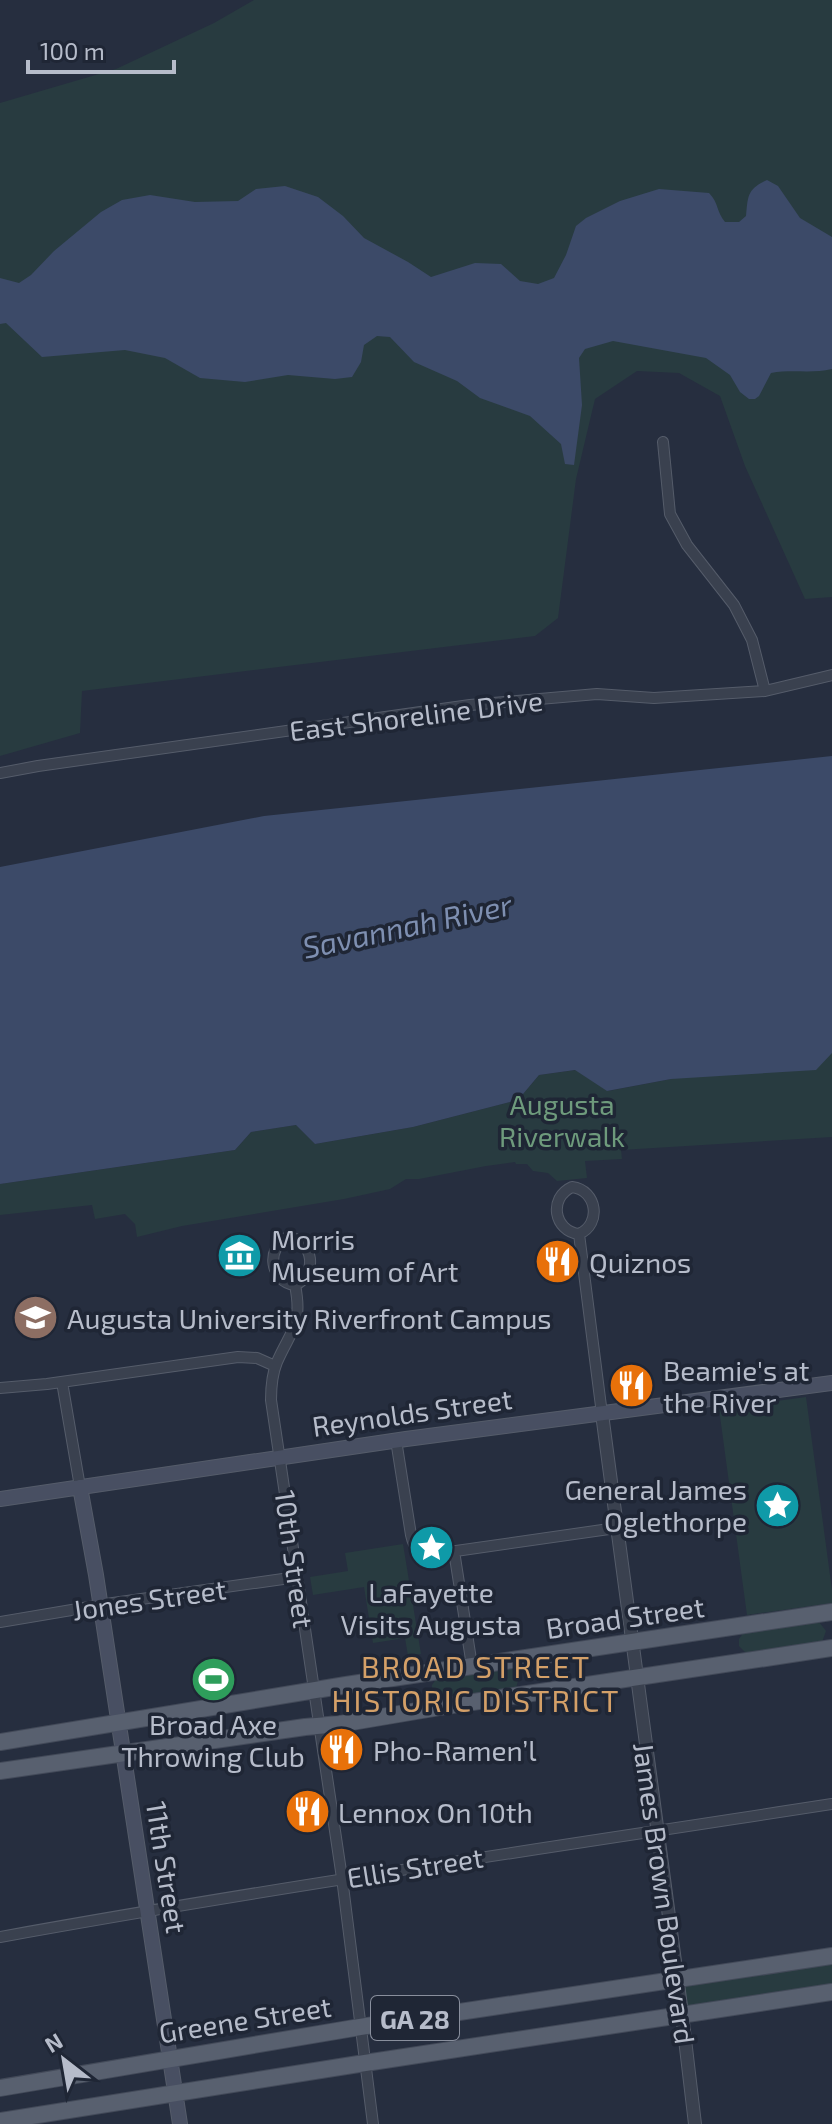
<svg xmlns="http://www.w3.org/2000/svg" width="832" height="2124" viewBox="0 0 832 2124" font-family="'Exo 2',sans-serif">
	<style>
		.green { fill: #283b40 }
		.water { fill: #3c4a68 }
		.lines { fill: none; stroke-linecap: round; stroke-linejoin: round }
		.minor-casing { stroke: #555c6a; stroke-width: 12 }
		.tertiary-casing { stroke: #555c6a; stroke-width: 14 }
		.secondary-casing { stroke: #555c6a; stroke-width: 16 }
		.primary-casing { stroke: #434a59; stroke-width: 18 }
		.minor { stroke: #3a414f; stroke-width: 10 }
		.tertiary { stroke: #3a414f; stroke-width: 12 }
		.secondary { stroke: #484f62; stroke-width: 14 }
		.primary { stroke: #58606f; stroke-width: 16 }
		.labels { text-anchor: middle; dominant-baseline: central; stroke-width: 7; stroke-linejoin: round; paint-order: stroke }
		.shield { fill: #1f2635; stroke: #898f9d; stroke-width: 2 }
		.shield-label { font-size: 26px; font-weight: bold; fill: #b6bcca }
		.street-label { font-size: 28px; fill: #b6bcca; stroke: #1f2635 }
		.park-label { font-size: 28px; fill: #6e9a7c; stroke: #1f2635 }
		.poi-label { font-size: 28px; fill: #b6bcca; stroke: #1f2635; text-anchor: start }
		.water-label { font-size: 30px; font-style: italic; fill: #7e8fb1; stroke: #1f2635 }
		.neighbourhood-label { font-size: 30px; letter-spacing: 2px; fill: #d4a068; stroke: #1f2635 }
	</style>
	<rect width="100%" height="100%" fill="#262e3f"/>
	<!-- green -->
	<path class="green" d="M254 0H832V597L805 599 745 466 720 396 679 373 637 371 595 399 576 479 558 618 535 636 82 691 80 733 0 756V103L116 69 214 23Z
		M832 1033V1137L621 1150 622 1159 585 1161 587 1178 557 1181 548 1173 533 1171 527 1164H516L515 1162 486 1166 419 1179H406L390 1189 344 1199 182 1226 137 1237 135 1224 125 1214 95 1219 92 1205 0 1215V1184L235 1150 251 1132 296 1125 315 1144 413 1127 518 1100 539 1075 576 1070 608 1091 671 1079Z
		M806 1397 832 1590V1603L747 1615 719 1409Z
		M403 1544 421 1654 408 1656 405 1638 373 1643 364 1587 313 1595 310 1577 348 1571 345 1553Z
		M819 1622 826 1631 822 1642 747 1654 739 1646V1639L744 1632Z
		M513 1668 519 1677 516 1688 440 1701 432 1692V1685L437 1678Z
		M832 1956V1992L682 2014 677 1980Z"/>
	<!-- water -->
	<path class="water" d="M767 180 778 186 800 218 832 237V369C811 374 792 369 771 373L759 396 755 399H749L740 392 730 375 706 358 613 341 585 349 579 358 582 405 574 465 565 464 561 444 530 416 480 398 457 381 414 362 390 337 377 336 364 345 361 362 352 377 335 379 288 375 245 382 200 378 165 358 125 350 42 357 6 323 0 324V278L19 283 31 275 54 251 101 212 122 200 150 195 195 202 238 201 256 189 285 186 318 197 343 216 364 238 408 262 431 277 475 263 501 264 520 281 538 284 554 278 566 255 576 226 586 218 620 201 659 189 709 193C719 203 716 211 725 222H739L746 216C748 196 747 189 767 180Z
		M832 756V1053L816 1070 671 1079 607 1091 575 1070 539 1075 518 1100 413 1127 315 1144 296 1125 251 1132 235 1150 0 1184V867L264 816Z"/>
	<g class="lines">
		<defs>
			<path id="minor" d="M663 442 670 514 687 545 734 605 752 640 765 691
				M0 773 38 766 470 705 597 694 654 698 765 691 832 675
				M572 1187C597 1190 602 1224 579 1234 554 1231 548 1198 572 1187Z
				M579 1234 602 1414
				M288 1237C314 1240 318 1275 295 1285 270 1282 265 1248 288 1237Z
				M295 1285C303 1325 291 1330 277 1362 272 1374 271 1387 271 1400L342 1878 373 2124
				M62 1382 80 1487
				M0 1388 47 1384 238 1357 257 1358 275 1366
				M396 1440 411 1535C414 1549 420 1556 435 1554L616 1528
				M454 1551 472 1666
				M0 1622 113 1603 297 1577
				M0 1937C276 1887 554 1847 832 1804"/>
			<path id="tertiary" d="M602 1414 682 2014 695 2124"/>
			<path id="secondary" d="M80 1487 96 1575 180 2124
				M0 1499 406 1439 832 1383"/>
			<path id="primary" d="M0 1742 346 1685 832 1612
				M0 1771 305 1727 340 1724 440 1707 832 1648
				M0 2088 360 2027 832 1956
				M0 2121 365 2063 832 1992"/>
		</defs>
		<!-- minor casing -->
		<use href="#minor" class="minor-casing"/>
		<!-- tertiary casing -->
		<use href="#tertiary" class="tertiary-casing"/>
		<!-- secondary casing -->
		<use href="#secondary" class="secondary-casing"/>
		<!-- primary casing -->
		<use href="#primary" class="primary-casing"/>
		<!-- minor -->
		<use href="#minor" class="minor"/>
		<!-- tertiary -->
		<use href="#tertiary" class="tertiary"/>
		<!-- secondary -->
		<use href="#secondary" class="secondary"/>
		<!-- primary -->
		<use href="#primary" class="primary"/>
	</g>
	<!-- icons -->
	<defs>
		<symbol id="museum-disc" viewBox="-11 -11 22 22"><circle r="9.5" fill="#0f9aa8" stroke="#1f2635"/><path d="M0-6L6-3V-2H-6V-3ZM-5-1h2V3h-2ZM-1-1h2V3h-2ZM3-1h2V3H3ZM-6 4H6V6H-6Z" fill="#fff"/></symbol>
		<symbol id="restaurant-disc" viewBox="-11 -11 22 22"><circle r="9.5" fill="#e8710a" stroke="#1f2635"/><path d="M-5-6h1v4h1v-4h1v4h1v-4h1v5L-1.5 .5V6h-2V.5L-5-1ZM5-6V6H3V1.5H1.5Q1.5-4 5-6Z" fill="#fff"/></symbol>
		<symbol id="university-disc" viewBox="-11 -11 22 22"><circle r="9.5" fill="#8d6e63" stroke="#1f2635"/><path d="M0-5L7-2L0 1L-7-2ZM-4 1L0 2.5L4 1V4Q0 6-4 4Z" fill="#fff"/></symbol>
		<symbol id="sight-disc" viewBox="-11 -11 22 22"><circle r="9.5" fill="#0f9aa8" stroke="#1f2635"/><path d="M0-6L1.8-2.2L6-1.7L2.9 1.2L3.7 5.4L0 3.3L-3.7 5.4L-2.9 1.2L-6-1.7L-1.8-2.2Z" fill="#fff"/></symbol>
		<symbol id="stadium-disc" viewBox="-11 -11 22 22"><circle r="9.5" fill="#2e9e5b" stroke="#1f2635"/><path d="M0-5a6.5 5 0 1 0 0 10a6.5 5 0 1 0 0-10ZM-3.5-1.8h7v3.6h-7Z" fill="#fff"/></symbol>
	</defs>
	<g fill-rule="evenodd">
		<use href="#museum-disc" x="214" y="1230" width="51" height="51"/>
		<use href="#restaurant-disc" x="532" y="1236" width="51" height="51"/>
		<use href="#university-disc" x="10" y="1292" width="51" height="51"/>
		<use href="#restaurant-disc" x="606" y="1360" width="51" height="51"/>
		<use href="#sight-disc" x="752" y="1480" width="51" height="51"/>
		<use href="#sight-disc" x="406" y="1522" width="51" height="51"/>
		<use href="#stadium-disc" x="188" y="1654" width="51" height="51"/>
		<use href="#restaurant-disc" x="316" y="1724" width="51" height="51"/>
		<use href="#restaurant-disc" x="282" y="1786" width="51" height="51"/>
	</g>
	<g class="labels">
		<!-- shield labels -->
		<rect class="shield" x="371" y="1996" width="88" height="44" rx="6"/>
		<g class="shield-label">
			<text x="415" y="2018">GA 28</text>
		</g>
		<!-- street labels -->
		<g class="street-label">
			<text transform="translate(416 715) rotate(-7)">East Shoreline Drive</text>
			<text transform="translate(412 1412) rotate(-8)">Reynolds Street</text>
			<text transform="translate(295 1559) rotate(82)">10th Street</text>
			<text transform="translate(149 1599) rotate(-8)">Jones Street</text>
			<text transform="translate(625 1617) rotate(-8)">Broad Street</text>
			<text transform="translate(167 1867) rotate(81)">11th Street</text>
			<text transform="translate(415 1867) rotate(-9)">Ellis Street</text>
			<text transform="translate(665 1893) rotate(82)">James Brown Boulevard</text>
			<text transform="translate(245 2019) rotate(-9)">Greene Street</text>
		</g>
		<!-- park labels -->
		<g class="park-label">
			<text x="562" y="1104">Augusta<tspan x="562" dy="32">Riverwalk</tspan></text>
		</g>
		<!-- poi labels -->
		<g class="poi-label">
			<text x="271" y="1239">Morris<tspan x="271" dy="32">Museum of Art</tspan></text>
			<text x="589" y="1262">Quiznos</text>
			<text x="67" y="1318">Augusta University Riverfront Campus</text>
			<text x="663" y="1370">Beamie's at<tspan x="663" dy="32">the River</tspan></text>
			<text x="747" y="1489" text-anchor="end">General James<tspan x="747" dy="32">Oglethorpe</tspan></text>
			<text x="431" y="1592" text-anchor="middle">LaFayette<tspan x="431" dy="32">Visits Augusta</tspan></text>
			<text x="213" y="1724" text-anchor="middle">Broad Axe<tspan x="213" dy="32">Throwing Club</tspan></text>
			<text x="373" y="1750">Pho-Ramen’l</text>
			<text x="338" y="1812">Lennox On 10th</text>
		</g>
		<!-- water labels -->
		<g class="water-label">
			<text transform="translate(407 925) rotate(-12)">Savannah River</text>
		</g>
		<!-- neighbourhood labels -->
		<g class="neighbourhood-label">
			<text x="476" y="1666">BROAD STREET<tspan x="476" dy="34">HISTORIC DISTRICT</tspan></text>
		</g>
	</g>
	<!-- north arrow -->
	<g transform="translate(64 2060) rotate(329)" stroke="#1f2635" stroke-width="6" paint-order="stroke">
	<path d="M0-6L14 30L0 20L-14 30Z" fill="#b6bcca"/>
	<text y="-12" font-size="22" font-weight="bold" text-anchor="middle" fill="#b6bcca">N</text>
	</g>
	<!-- scale -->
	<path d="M28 60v12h146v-12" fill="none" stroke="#b6bcca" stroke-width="4"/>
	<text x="40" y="60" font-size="24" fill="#b6bcca" stroke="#1f2635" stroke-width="6" paint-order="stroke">100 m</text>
</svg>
